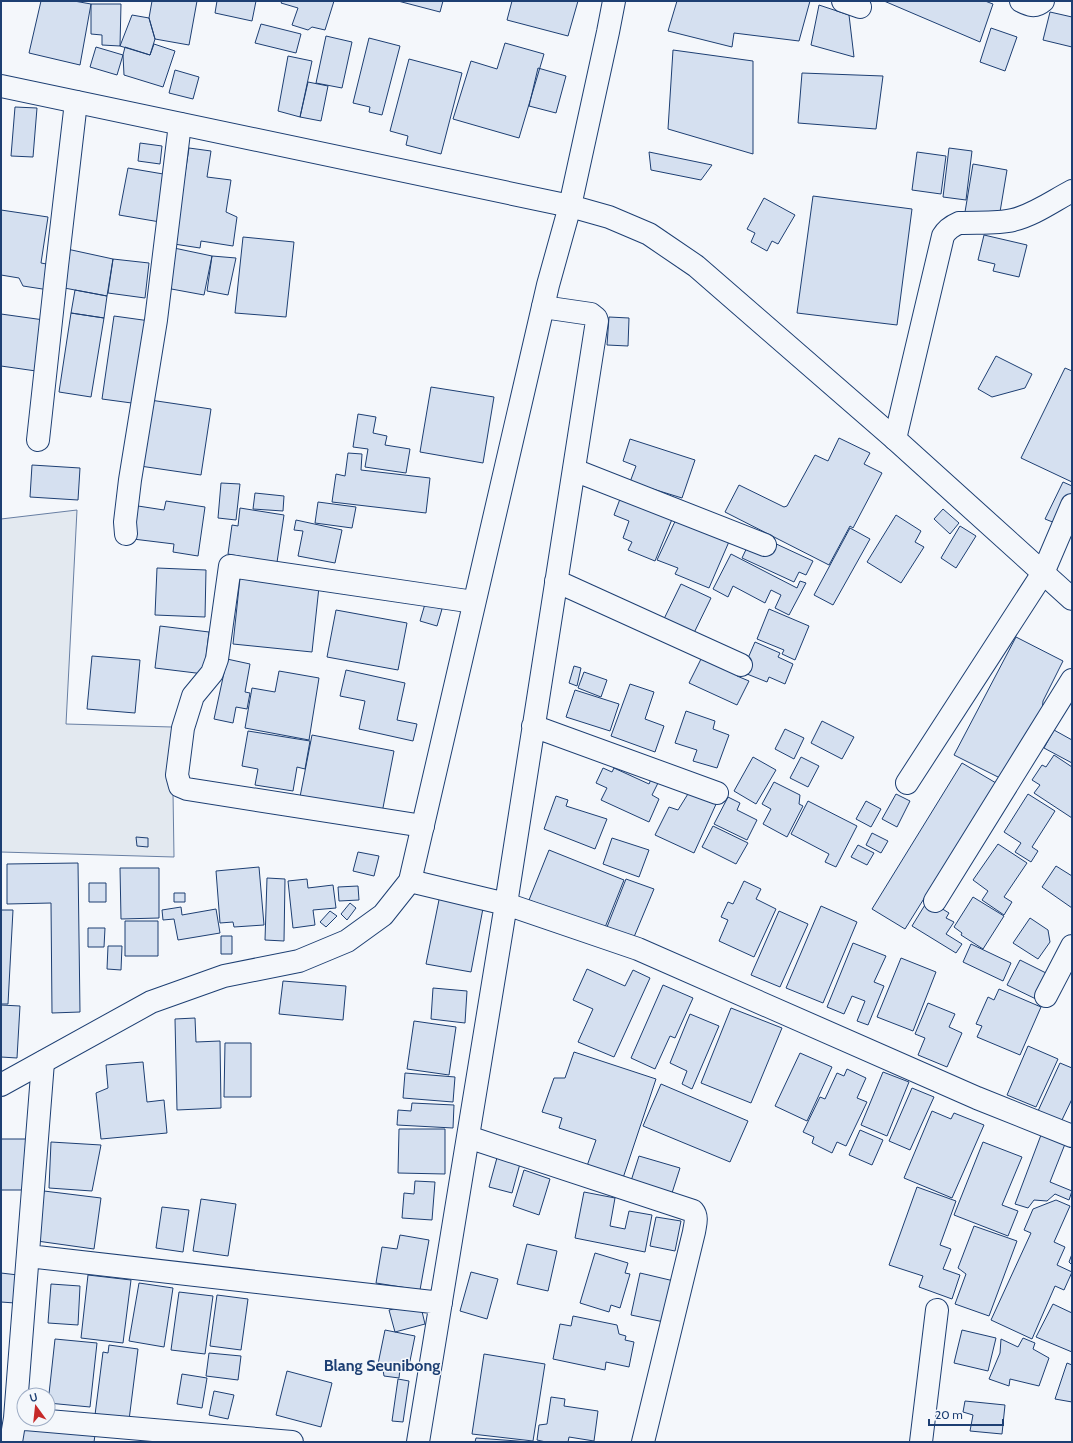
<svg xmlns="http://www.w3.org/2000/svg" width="1073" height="1443" viewBox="0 0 1073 1443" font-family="Cabin,sans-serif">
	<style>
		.green { fill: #e3e9f0; stroke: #687fa3 }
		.building { fill: #d5e0f0; stroke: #1d3f73 }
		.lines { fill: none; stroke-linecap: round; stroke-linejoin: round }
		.minor-casing { stroke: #1d3f73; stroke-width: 24 }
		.major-casing { stroke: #1d3f73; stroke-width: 24 }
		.highway-casing { stroke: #1d3f73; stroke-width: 24 }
		.minor { stroke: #f4f7fb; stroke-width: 22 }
		.major { stroke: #f4f7fb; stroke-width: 22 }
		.highway { stroke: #f4f7fb; stroke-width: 22 }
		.labels { text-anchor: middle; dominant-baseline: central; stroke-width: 3; stroke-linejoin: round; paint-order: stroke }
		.quarter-label { font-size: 16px; font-weight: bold; fill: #1d3f73; stroke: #f4f7fb }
	</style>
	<rect width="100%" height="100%" fill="#f4f7fb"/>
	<!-- green -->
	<path class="green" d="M77 510 66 724 172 727 174 857 1 852V519Z"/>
	<!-- building -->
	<path class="building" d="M41 1H74L91 4 80 65 29 53Z
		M152 1H197L189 45 155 39 149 18Z
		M217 1H256L252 21 215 13Z
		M282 1H334L325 30 312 27 308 30 292 25 298 8 281 3Z
		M398 1H443L440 12Z
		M512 1H578L568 36 507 20Z
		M677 1H810L799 41 734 33 732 47 668 31Z
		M884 1H985L993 4 980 42Z
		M91 4H121L120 46 102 45V35L91 34Z
		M819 5 849 15 854 57 811 45Z
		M1050 12 1072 17V47L1043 40Z
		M132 15 149 18 155 39 150 55 120 46Z
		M261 24 301 34 296 53 255 43Z
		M991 28 1017 37 1005 71 980 62Z
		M326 36 352 42 342 88 316 83Z
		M369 38 400 46 382 115 369 112 370 107 353 103Z
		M505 43 544 54 519 138 453 119 471 61 497 69Z
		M154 44 175 51 163 87 124 75 123 55 125 47 150 55Z
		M96 47 123 55 117 75 90 67Z
		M673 50 753 61V154L668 129Z
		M288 56 312 61 300 117 278 111Z
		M409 59 462 73 441 154 406 145 408 136 390 131Z
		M538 68 566 76 556 113 529 106Z
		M175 70 199 77 193 99 169 93Z
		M802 73 883 76 876 129 798 123Z
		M308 82 328 86 321 121 300 117Z
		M15 107 37 108 33 157 11 156Z
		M140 143 162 146 160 164 138 161Z
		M189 148 211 151 207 177 231 180 226 212 237 217 233 246 201 241 200 248 174 244Z
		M949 148 972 151 966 200 943 197Z
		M649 152 712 165 701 180 651 170Z
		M917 152 946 156 941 194 912 190Z
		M973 164 1007 170 999 218 965 212Z
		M128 168 169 175 160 222 119 215Z
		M813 196 912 209 897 325 797 313Z
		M764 198 795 215 778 244 772 241 767 251 751 242 755 233 747 229Z
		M1 210 48 217 41 263 52 265 49 290 23 286 19 278 1 275Z
		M984 235 1027 245 1019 277 993 271 995 264 978 260Z
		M243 237 294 242 286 317 235 313Z
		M174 248 212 256 204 295 166 288Z
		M67 249 113 259 107 296 59 287Z
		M212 256 236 258 228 295 207 291Z
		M113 259 149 263 145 298 108 293Z
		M75 290 107 296 104 318 71 313Z
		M71 313 104 318 91 397 59 392Z
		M1 314 44 320 36 371 1 366Z
		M114 316 150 321 139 404 102 399Z
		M609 317 629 318 628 346 607 345Z
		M996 356 1032 374 1025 388 992 397 978 389Z
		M1065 368 1072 371V482L1021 458Z
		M431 387 494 397 483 463 420 452Z
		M150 400 211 409 201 475 140 466Z
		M358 414 376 417 373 433 387 436 385 445 410 449 406 473 365 467 368 449 353 447Z
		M839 438 870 453 864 464 882 473 853 528 850 526 829 565 725 512 739 485 784 507 787 506 815 455 828 461Z
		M630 439 695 460 682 498 630 482 636 466 623 461Z
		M348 453 362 454 361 470 430 478 426 513 332 502 336 474 345 476Z
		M32 465 80 468 78 500 30 497Z
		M1063 482 1072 486V498L1060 525 1045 519Z
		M221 483 240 484 236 520 218 518Z
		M623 491 675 512 655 561 628 550 632 542 623 538 629 521 614 515Z
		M255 493 284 496 283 511 253 509Z
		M166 501 205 507 198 556 173 552 174 544 133 539 138 506 164 510Z
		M318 502 356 507 352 528 315 523Z
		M240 508 284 515 276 569 246 564 244 557 228 554 232 525 238 526Z
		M943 509 959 523 950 534 934 519Z
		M678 515 731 537 709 588 675 574 678 568 657 560Z
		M896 515 921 531 915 542 924 547 901 583 867 562Z
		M296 520 342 530 335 563 298 556 303 531 294 530Z
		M960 526 976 536 956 568 941 558Z
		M850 528 870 539 833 605 814 595Z
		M750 541 772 542 813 561 806 575 799 572 794 582 742 558Z
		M731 554 797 588 800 581 806 583 789 615 775 608 781 595 771 590 765 603 733 586 728 597 713 589Z
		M157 568 206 570 205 617 155 615Z
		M240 578 319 587 312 652 233 644Z
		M681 584 711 598 691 639 661 625Z
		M425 604 442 609 437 626 420 621Z
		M769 609 809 626 795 660 782 654 784 650 757 639Z
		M336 610 407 623 398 670 327 657Z
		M160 626 209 632 204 674 155 668Z
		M1016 637 1063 661 1043 701 1042 712 1006 781 954 755Z
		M755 642 780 653 778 657 793 664 785 684 769 677 767 682 742 672Z
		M704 653 740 670 737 676 749 681 737 705 689 683Z
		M92 656 140 660 135 713 87 709Z
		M227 659 250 664 245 692 250 693 247 709 236 707 233 723 214 719Z
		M574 666 581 668 577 686 569 683Z
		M346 670 405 683 397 720 417 724 413 741 359 729 365 701 340 696Z
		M279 671 319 678 309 740 245 728 252 688 275 692Z
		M584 672 607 680 601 697 578 688Z
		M630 684 654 692 645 719 664 726 655 752 611 736Z
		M575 690 619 704 610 731 566 717Z
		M686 711 715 721 713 729 729 735 717 768 693 761 697 750 675 743Z
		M822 721 854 737 842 759 811 743Z
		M785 729 804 738 794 759 775 749Z
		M1054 730 1072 740V763L1044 748Z
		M248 731 310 741 305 769 297 767 293 791 255 785 258 769 242 766Z
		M312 735 394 751 381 818 299 802Z
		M1054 755 1072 767V818L1034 793 1040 785 1032 780 1042 765 1046 767Z
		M753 757 776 770 756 804 734 791Z
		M801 757 819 766 808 787 790 778Z
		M962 763 996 783 905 929 872 909Z
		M603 768 612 772 614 768 649 784 652 777 659 781 652 795 659 799 649 822 601 800 607 788 596 783Z
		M774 782 800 795 799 804 803 806 787 837 763 824 771 809 762 804Z
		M691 789 717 802 694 853 655 835 669 807 678 810Z
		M896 794 910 801 897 827 882 819Z
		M1028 794 1055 811 1032 847 1038 851 1031 862 1015 852 1021 843 1004 832Z
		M556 796 568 800 566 806 607 819 595 849 544 829Z
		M728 797 740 803 737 810 757 820 747 840 714 824Z
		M808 801 857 826 836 867 825 862 829 854 791 834Z
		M866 801 881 809 871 827 856 819Z
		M713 826 748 843 736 864 702 847Z
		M872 833 888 841 881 853 866 845Z
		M136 837 148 838V847L137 846Z
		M612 838 649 850 639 877 603 864Z
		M998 844 1027 863 1004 897 1012 902 1004 915 982 900 988 891 973 880Z
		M858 845 874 853 867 865 851 857Z
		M549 850 624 880 604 930 529 900Z
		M358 852 379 856 374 876 353 871Z
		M78 863 80 1012 52 1013 51 903 7 904V864Z
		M1056 866 1072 876V908L1042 887Z
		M259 867 264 925 234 927 233 922 220 923 216 871Z
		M120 868H159V918L121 919Z
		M267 878 285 879 284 941 265 940Z
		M307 879 308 888 333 885 336 908 313 910 315 925 293 928 288 881Z
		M626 879 654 889 634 937 607 927Z
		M744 881 761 889 756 899 776 909 754 957 719 941 728 920 721 917 728 902 733 904Z
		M89 883H106V902H89Z
		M358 886 359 900 339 901 338 887Z
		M174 893H185V902H174Z
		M440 895 484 903 471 972 426 964Z
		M973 897 1004 916 983 949 961 935 962 933 954 927Z
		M928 900 949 913 946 918 954 922 946 934 962 944 956 953 912 926Z
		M350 903 356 908 347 920 341 914Z
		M821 906 857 922 823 1003 786 988Z
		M181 907 182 915 216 909 220 933 178 940 174 919 163 920 162 910Z
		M1 910H13L8 1004H1Z
		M330 911 337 916 326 927 320 922Z
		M779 911 808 924 780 987 751 975Z
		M1030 918 1048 930 1050 942 1038 959 1013 943Z
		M125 921H158V956H125Z
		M88 928H105L104 947H88Z
		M221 936H232V954H221Z
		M853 943 886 956 874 982 884 986 868 1025 857 1021 865 1001 852 996 844 1014 827 1007Z
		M971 944 1011 963 1003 981 963 962Z
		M108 946H122L121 970 107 969Z
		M901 958 936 972 913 1031 877 1017Z
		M1020 960 1050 975 1038 1000 1007 985Z
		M587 969 625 986 633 970 650 978 614 1057 578 1042 593 1009 573 1000Z
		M283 981 346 986 343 1020 279 1014Z
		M663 985 693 998 675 1038 670 1036 655 1069 631 1058Z
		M433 988 467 991 465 1023 431 1019Z
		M999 989 1041 1007 1020 1055 977 1037 982 1026 976 1024 988 997 994 1000Z
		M928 1003 955 1014 949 1027 962 1033 947 1067 918 1055 925 1038 915 1034Z
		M1 1005 20 1006 17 1058 1 1057Z
		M731 1008 782 1028 751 1103 701 1083Z
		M690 1014 719 1026 692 1089 682 1084 687 1071 670 1063Z
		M195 1018 196 1042 220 1041 221 1108 177 1110 175 1019Z
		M414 1021 456 1027 449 1075 407 1069Z
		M225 1043H251V1097H224Z
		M1028 1046 1058 1059 1036 1107 1007 1095Z
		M574 1052 656 1079 623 1178 587 1166 596 1140 559 1128 562 1118 542 1112 554 1078H565Z
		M800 1053 832 1067 807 1121 775 1106Z
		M143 1062 147 1102 164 1100 167 1133 101 1139 96 1093 108 1088 106 1065Z
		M1060 1063 1072 1068V1099L1061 1122 1038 1111Z
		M847 1069 866 1078 857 1098 867 1102 846 1146 837 1142 832 1153 812 1143 814 1137 803 1132 820 1097 825 1099 837 1073 844 1076Z
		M883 1072 909 1082 887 1136 861 1125Z
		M405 1073 455 1077 453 1102 403 1098Z
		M661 1084 748 1121 730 1162 643 1126Z
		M912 1088 934 1097 910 1150 889 1141Z
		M412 1103 454 1105 453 1128 397 1125 398 1110 411 1111Z
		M932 1111 951 1119 954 1113 984 1125 952 1198 904 1178Z
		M399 1129H445V1174L398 1173Z
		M860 1130 883 1140 872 1165 849 1155Z
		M1041 1135 1065 1144 1050 1182 1072 1191 1069 1200 1055 1194 1047 1201 1034 1200 1028 1208 1015 1204Z
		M1 1139H29L28 1190H1Z
		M51 1142 101 1145 92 1191 49 1188Z
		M983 1142 1022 1157 1002 1205 1018 1211 1008 1236 954 1215Z
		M498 1154 521 1160 512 1193 489 1187Z
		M639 1156 680 1168 672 1193 631 1181Z
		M524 1170 550 1179 539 1215 513 1206Z
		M415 1181 435 1182 432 1220 402 1218 404 1193 414 1194Z
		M917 1187 956 1201 940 1245 951 1249 943 1269 960 1275 952 1299 919 1287 923 1276 889 1265Z
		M44 1191 101 1198 94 1249 37 1241Z
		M584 1192 615 1198 610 1226 625 1229 629 1211 652 1215 645 1252 575 1238Z
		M201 1199 236 1204 228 1256 193 1251Z
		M1056 1200 1070 1206 1054 1242 1065 1247 1057 1265 1072 1272 1064 1290 1055 1286 1032 1339 991 1320 1031 1233 1024 1230 1033 1209Z
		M162 1207 189 1210 183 1252 156 1248Z
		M656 1217 681 1221 675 1251 650 1246Z
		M974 1226 1017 1241 989 1316 955 1304 966 1274 958 1268Z
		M400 1235 429 1240 420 1290 376 1283 382 1247 397 1249Z
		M527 1244 557 1251 548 1291 517 1284Z
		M595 1253 628 1263 625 1273 630 1274 620 1308 611 1305 609 1312 580 1303Z
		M1072 1254V1265L1069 1262Z
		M471 1272 498 1279 487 1319 460 1311Z
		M1 1273 18 1275 15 1303 1 1302Z
		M640 1273 674 1281 664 1322 631 1315Z
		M88 1275 131 1280 123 1343 81 1338Z
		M139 1283 173 1288 164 1347 129 1341Z
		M51 1284 80 1286 78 1325 48 1323Z
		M179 1292 213 1296 205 1354 171 1350Z
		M217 1295 248 1299 241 1350 210 1346Z
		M420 1303 425 1324 395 1332 389 1310Z
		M1053 1304 1072 1313V1352L1036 1337Z
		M573 1316 617 1325 619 1334 626 1336 625 1340 634 1342 629 1367 606 1362 605 1370 553 1359 560 1324 571 1326Z
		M385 1330 415 1336 408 1371 400 1369 399 1378 384 1376 383 1370 377 1369Z
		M962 1330 996 1338 988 1371 954 1363Z
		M1023 1338 1035 1343 1033 1349 1049 1358 1039 1386 1010 1379 1009 1386 989 1379 1000 1353 1001 1339 1018 1347Z
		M55 1339 97 1343 90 1407 48 1403Z
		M109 1345 138 1349 129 1420 95 1415 103 1352 108 1353Z
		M209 1353 241 1356 238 1380 206 1376Z
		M484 1354 545 1364 533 1441 472 1434Z
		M1067 1363 1072 1365V1402L1055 1399Z
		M287 1371 332 1383 321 1427 276 1415Z
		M182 1374 207 1378 202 1408 177 1404Z
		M398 1379 409 1381 403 1422 392 1421Z
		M214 1391 234 1395 228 1419 209 1415Z
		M551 1397 565 1399 564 1406 598 1411 594 1441 569 1437 568 1442H546L537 1440 539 1425 547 1424Z
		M965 1401 1005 1405 1002 1434 970 1431 973 1415 963 1412Z
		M21 1426 95 1435 94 1442H19Z
		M476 1438 531 1442H475Z"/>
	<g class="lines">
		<defs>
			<path id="minor" d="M843 1 860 7
				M1021 1C1029 5 1035 8 1043 1
				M895 439 943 236C947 229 952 226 959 223 976 222 997 224 1013 220 1034 215 1053 201 1072 191
				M38 440 57 266 76 102
				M574 470 765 545
				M126 534 125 522 130 480 156 320 180 124
				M556 581 741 665
				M533 726 717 793
				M907 783 1043 573 1072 505
				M423 826 187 789 180 786 177 775 183 728 193 696 212 673 217 659 230 566 474 602
				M410 881 506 904 638 949 977 1098 1072 1136
				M935 901 1072 680
				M1046 996 1072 946
				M468 1137 693 1211C698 1217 695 1225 694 1232L643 1442
				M28 1256 441 1303
				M25 1419 292 1442
				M11 1442 15 1418 43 1062
				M418 1442 506 904 597 321 596 318 591 314 543 307
				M921 1442 937 1310"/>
			<path id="major" d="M1 1085 151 1002 224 976 299 961 347 941 383 915 410 881 548 285 570 206"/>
			<path id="highway" d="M1 86 570 206 609 217 649 234 696 266 895 439 1072 599
				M570 206 608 32 614 1"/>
		</defs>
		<!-- minor casing -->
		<use href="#minor" class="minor-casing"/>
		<!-- major casing -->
		<use href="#major" class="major-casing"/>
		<!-- highway casing -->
		<use href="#highway" class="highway-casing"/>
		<!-- minor -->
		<use href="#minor" class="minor"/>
		<!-- major -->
		<use href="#major" class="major"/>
		<!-- highway -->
		<use href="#highway" class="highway"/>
	</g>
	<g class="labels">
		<!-- quarter labels -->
		<g class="quarter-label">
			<text x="382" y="1365">Blang Seunibong</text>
		</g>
	</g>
	<!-- border -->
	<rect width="1073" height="1443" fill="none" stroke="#1d3f73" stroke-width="4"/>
	<!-- north arrow -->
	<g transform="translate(36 1407) rotate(345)"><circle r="19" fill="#f4f7fb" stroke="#9eadc5"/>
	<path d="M0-3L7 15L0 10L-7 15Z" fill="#c62828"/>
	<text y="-6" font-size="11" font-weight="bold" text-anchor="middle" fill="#1d3f73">U</text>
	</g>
	<!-- scale -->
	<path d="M929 1419v6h74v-6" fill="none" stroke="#1d3f73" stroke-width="2"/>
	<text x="935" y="1419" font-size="12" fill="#1d3f73" stroke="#f4f7fb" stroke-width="3" paint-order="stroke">20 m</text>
</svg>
